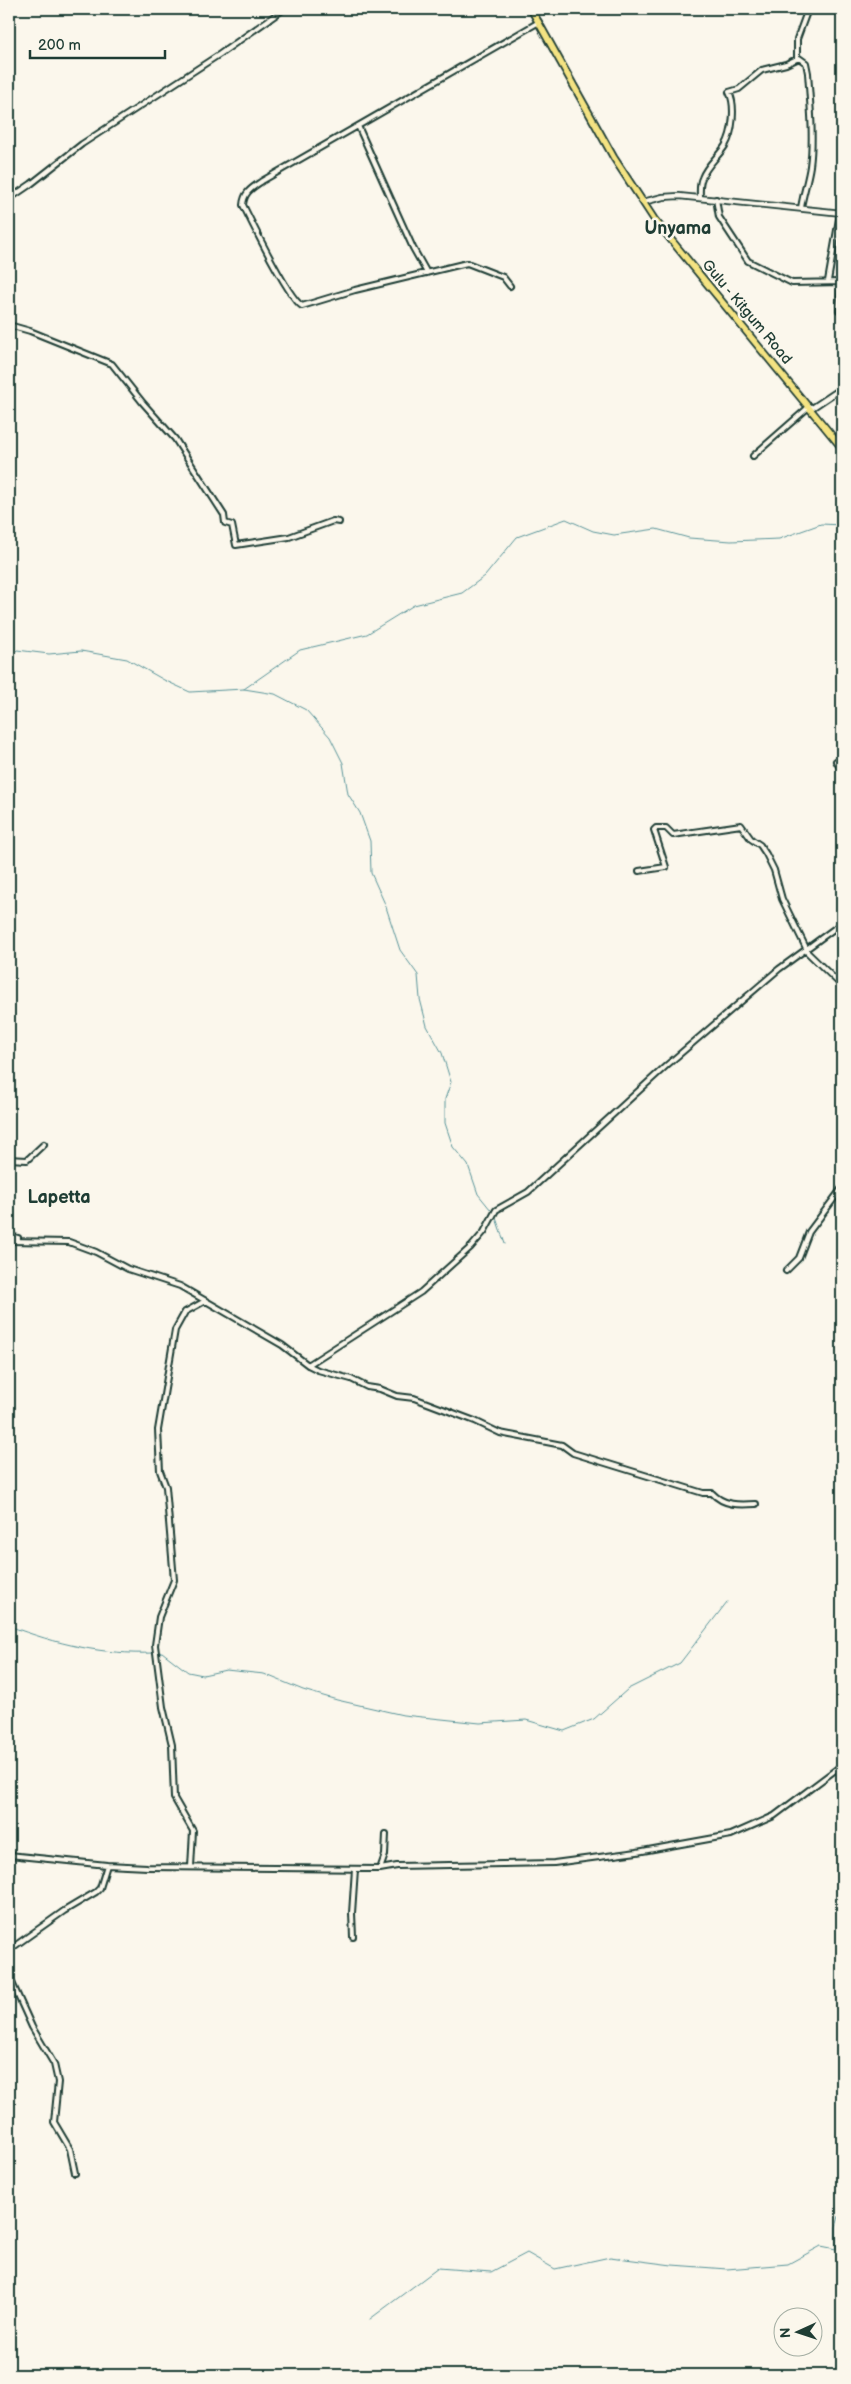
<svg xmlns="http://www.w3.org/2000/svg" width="851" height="2384" viewBox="0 0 851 2384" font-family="'Balsamiq Sans',sans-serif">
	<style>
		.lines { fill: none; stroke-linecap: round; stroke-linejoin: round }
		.stream { stroke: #599499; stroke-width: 1 }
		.minor-casing { stroke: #1f3d34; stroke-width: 8 }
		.tertiary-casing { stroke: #1f3d34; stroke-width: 8 }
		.primary-casing { stroke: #1f3d34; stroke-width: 9 }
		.minor { stroke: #fbf7ec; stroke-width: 4 }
		.tertiary { stroke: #fbf7ec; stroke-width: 4.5 }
		.primary { stroke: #f4e382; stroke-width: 5.5 }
		.labels { text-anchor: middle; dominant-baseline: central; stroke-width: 5; stroke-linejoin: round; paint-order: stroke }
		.street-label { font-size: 15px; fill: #1f3d34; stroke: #fbf7ec }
		.quarter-label { font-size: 18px; font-weight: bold; fill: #1f3d34; stroke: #fbf7ec }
	</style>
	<rect width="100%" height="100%" fill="#fbf7ec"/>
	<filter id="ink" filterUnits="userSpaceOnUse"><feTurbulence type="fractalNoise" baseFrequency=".02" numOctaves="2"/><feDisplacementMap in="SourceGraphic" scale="10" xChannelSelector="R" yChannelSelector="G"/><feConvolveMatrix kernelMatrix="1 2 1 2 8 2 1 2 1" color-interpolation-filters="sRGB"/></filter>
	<g filter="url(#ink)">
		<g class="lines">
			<!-- stream -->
			<path class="stream" d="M9 496 11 490V455
				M9 658 17 650 49 654 81 651 127 659 164 680 190 692 244 689 300 650 367 634 414 605 462 593 485 576 517 537 566 519 593 531 614 535 656 529 689 538 731 541 779 539 821 524 842 525
				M244 689 275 694 306 710 330 737 343 763 348 794 360 813 370 841 371 873 385 904 400 950 418 975 420 999 427 1026 442 1053 451 1082 445 1099V1123L453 1147 468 1165 478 1194 495 1215 505 1244
				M9 1626C57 1644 102 1655 154 1653
				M158 1653 162 1652 188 1672 203 1675 226 1670 264 1674 303 1690 337 1700 403 1715 480 1723 526 1720 564 1731 594 1719 628 1689 680 1663 727 1602
				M370 2319 438 2268 491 2272 527 2253 555 2269 610 2257 672 2265 727 2269 788 2264 821 2246 836 2249V2227L842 2206"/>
			<defs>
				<path id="minor" d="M797 58V39L808 9
					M358 126 413 248 427 273
					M700 198C700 191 699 184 702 178 706 166 718 157 725 146 733 133 736 105 729 92L739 89 762 70 786 64 799 58 806 63 808 73C810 102 814 137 810 166 808 180 803 194 801 208
					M9 199 31 184 82 144 220 54 284 9
					M716 199 719 217 748 261 792 283 842 282
					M828 281 840 213
					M510 286 503 277 467 263 355 290 302 306C288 298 252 223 243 205 244 192 252 188 262 181L539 22
					M839 310 841 282
					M9 325 30 331 112 364 143 403 175 439 224 515 225 523 232 525 236 545 289 537 333 521 339 522
					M812 408 842 388
					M753 456 810 406
					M836 761 842 771
					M639 871 666 867 654 830 656 828H666L673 835 741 825 751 839 760 845 766 854 774 870 782 899 807 950
					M806 951 842 986
					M9 1159 27 1160 44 1144
					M9 1236 18 1238
					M9 1241 69 1242 96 1252 128 1269 180 1286 282 1345 308 1365 318 1370 351 1379 367 1387 380 1389 397 1396 414 1398 475 1421 500 1433 562 1445 573 1453 703 1493H712C724 1506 739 1505 756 1504
					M786 1271 799 1258 809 1232 842 1188
					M308 1365 421 1292 471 1247 484 1232 496 1210 528 1192 667 1065 779 969 842 923
					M9 1855 107 1865 147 1867 380 1869 397 1866 554 1863 637 1852 731 1835 774 1816 842 1765
					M191 1867 193 1831 174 1798 172 1745 163 1707 155 1645 159 1617 174 1580 166 1487 160 1471 158 1430 175 1330 185 1312 205 1301
					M380 1869 385 1855 386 1834
					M353 1937 352 1913 355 1869
					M9 1950 64 1911 96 1892 100 1888 107 1865
					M9 1976 32 2027 54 2064 58 2082 54 2122 70 2149 75 2173"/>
				<path id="tertiary" d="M643 202 663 197 679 196 842 213"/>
				<path id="primary" d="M531 9 614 158 654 219 842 448"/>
			</defs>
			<!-- minor casing -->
			<use href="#minor" class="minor-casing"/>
			<!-- tertiary casing -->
			<use href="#tertiary" class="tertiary-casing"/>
			<!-- primary casing -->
			<use href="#primary" class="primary-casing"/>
			<!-- minor -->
			<use href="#minor" class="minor"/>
			<!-- tertiary -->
			<use href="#tertiary" class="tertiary"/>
			<!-- primary -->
			<use href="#primary" class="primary"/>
		</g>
	</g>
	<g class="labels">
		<!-- street labels -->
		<g class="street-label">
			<text transform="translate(747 312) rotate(50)">Gulu - Kitgum Road</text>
		</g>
		<!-- quarter labels -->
		<g class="quarter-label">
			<text x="678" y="228">Unyama</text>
			<text x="59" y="1197">Lapetta</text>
		</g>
	</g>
	<!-- margin -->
	<rect width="851" height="2384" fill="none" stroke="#fbf7ec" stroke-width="30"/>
	<rect x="15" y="15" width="821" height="2354" fill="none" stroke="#1f3d34" stroke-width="2" filter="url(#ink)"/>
	<!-- north arrow -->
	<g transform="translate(798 2332) rotate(267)"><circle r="24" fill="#fbf7ec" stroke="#a3ada2"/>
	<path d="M0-4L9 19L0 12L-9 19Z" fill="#1f3d34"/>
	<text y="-8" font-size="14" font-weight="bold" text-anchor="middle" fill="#1f3d34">N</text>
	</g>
	<!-- scale -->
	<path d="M30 50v8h135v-8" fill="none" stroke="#1f3d34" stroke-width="2.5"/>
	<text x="38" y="50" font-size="15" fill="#1f3d34" stroke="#fbf7ec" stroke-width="4" paint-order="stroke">200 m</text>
</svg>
